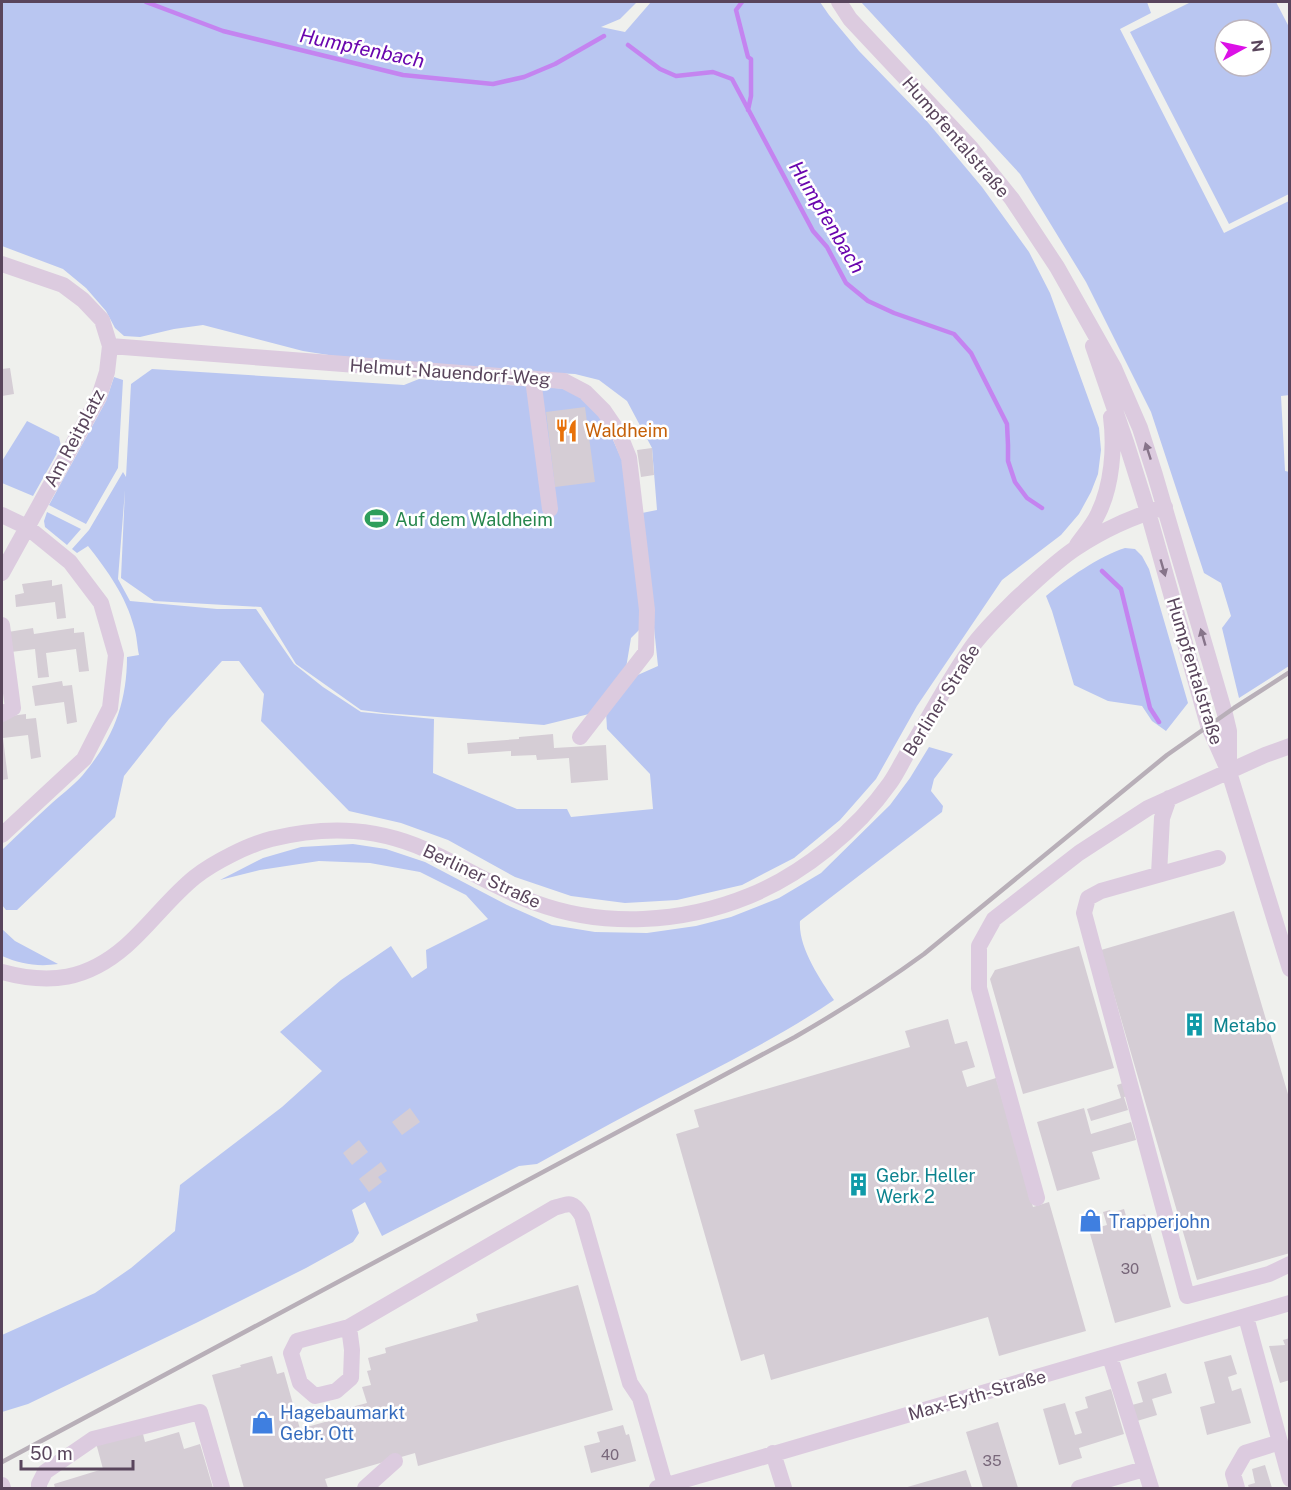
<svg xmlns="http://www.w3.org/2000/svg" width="1291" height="1490" viewBox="0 0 1291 1490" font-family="'Public Sans',sans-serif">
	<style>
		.green { fill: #b9c6f1; fill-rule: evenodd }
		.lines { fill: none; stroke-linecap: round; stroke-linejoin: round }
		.stream { stroke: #c484f0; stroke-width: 4.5 }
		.building { fill: #d5cdd5 }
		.minor { stroke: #dccbdf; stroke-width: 16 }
		.rail { stroke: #b8afb8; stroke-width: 4.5 }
		.oneway { fill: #87748a }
		.labels { text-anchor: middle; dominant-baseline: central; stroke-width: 5; stroke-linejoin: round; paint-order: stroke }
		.number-label { font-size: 15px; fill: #78677a }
		.street-label { font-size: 18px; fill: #59455c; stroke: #fff }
		.food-label { font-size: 18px; fill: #c56008; stroke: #fff; text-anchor: start }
		.leisure-label { font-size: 18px; fill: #27864d; stroke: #fff; text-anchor: start }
		.culture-label { font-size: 18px; fill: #0d838f; stroke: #fff; text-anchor: start }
		.shop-label { font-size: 18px; fill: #366cbe; stroke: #fff; text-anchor: start }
		.water-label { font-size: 20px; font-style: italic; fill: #6a06ae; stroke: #fff }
	</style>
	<rect width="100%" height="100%" fill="#eff0ed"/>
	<!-- green -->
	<path class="green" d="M2 2H637L620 19 601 27 625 32 651 2H820L829 15 859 51 925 119 982 187 1029 252 1050 293 1099 428 1101 450 1098 474 1091 492 1079 514 1061 535 1002 580 917 706 876 779 840 820 794 858 742 885 677 900 625 903 571 896 515 877 448 840 401 823 349 811 261 721 264 694 239 661H222L169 719 124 776 115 817 17 910H6L2 905V850C18 834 35 819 52 803 63 793 77 783 86 771 114 737 127 701 127 657L139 655C137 646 137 636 134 627 126 596 107 570 88 546L77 553 72 549 89 530 123 472 126 477 131 384 152 369 404 385 419 379 570 389 584 398 605 422 622 460 644 625 631 638 626 668 589 714 544 725 384 713 361 710 296 664 261 607 154 601 121 578 125 490 118 579 130 601 217 609H256L294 664 323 687 361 712 434 719 433 773 517 809H567L571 817 653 809 650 774 607 729 606 712 631 678 658 666 642 513 657 510 652 448 627 401 599 380 575 374 392 365 303 351 203 325 174 329 140 337 124 336 115 328 106 311 86 288 63 269 2 246Z
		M861 2H1147L1151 13 1120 29 1224 233 1289 201 1290 395 1281 396 1285 471 1290 472 1289 666 1239 698 1222 628 1231 616 1221 583 1204 573 1151 412 1086 282 1020 174Z
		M1191 2H1276L1289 27V194L1229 224 1130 32ZM1225 30H1261V66H1225Z
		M114 377 123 380 118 468 86 524 49 505 106 401Z
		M27 421 59 437 61 446 33 496 2 483V461Z
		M47 512 81 529 67 545 45 527 44 521Z
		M1125 548 1135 549 1142 556 1149 569 1188 703 1166 731 1152 721 1142 706 1108 701 1074 685 1052 611 1046 596C1065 580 1101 555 1125 548Z
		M929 747 953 754 934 779 931 791 943 806 942 812 800 921C798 947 820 979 834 1000 772 1042 704 1074 638 1109 604 1127 571 1145 537 1164L519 1166 382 1236 365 1202 352 1210 359 1233 353 1242 306 1268 196 1323 28 1404 2 1412V1335L95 1293 131 1268 175 1231 180 1185 282 1107 322 1071 280 1032 341 980 391 946 412 978 427 968 426 950 488 919 466 895 420 872 370 863 319 861 260 870 220 880 263 858 301 847 353 844 386 849 425 862 507 905 552 925 595 932 647 933 696 926 731 917 779 898 821 873 890 805 910 778Z
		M2 929 15 941 58 964C38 967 20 964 2 956Z"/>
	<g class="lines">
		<!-- stream -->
		<path class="stream" d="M146 2 223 31 403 75 493 84 524 77 555 64 604 36
			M742 2 736 10 748 57 751 59V96L748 110
			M628 45 660 69 676 76 713 72 732 79 813 231 827 247 846 283 868 301 894 313 954 334 971 353 1007 424 1008 445V461L1015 482 1027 498 1042 508
			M1102 571 1121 589 1150 708 1159 722"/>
	</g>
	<!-- building -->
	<path class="building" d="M10 368 14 394 2 396V369Z
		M585 407 595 482 555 487 546 412Z
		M652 448 654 475 641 477 637 450Z
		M52 580V586L62 584 66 618 57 619 55 602 16 607 15 595 24 593 22 584Z
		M33 628 34 634 74 628V633L84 632 89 671 79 672 76 649 46 653 49 677 38 678 35 649 11 652 8 632Z
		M62 681 63 686 72 685 77 722 67 724 64 702 35 706 32 686Z
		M26 714V719L36 718 41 757 31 759 28 735 3 738 8 779 2 780V736L3 735 2 717Z
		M553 734 554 748 606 745 608 780 571 783 569 758 537 760 536 755 511 756V751L468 754 467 743 519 739V737Z
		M1234 911 1290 1101V1253L1197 1280 1101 950Z
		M1079 946 1114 1068 1023 1094 990 979 995 970Z
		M948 1019 955 1044 967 1041 975 1067 962 1071 967 1087 996 1078 1033 1207 1049 1202 1086 1331 999 1356 988 1317 771 1380 764 1354 741 1361 676 1134 699 1127 694 1110 910 1047 905 1031Z
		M1123 1083 1128 1096 1124 1097 1128 1110 1091 1121 1087 1109 1121 1098 1117 1085Z
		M410 1108 420 1122 402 1135 392 1122Z
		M1084 1108 1091 1134 1131 1122 1136 1140 1092 1152 1100 1179 1057 1191 1037 1122Z
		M359 1140 368 1152 352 1165 343 1153Z
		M381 1162 387 1171 378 1177 382 1182 369 1192 359 1179Z
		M1124 1209 1127 1219 1145 1214 1171 1307 1115 1323 1089 1230 1107 1225 1103 1212 1110 1210 1111 1213Z
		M578 1285 613 1410 418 1466 415 1453 325 1479 328 1488H244L212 1375 241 1367 240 1365 272 1356 277 1374 284 1372 300 1429 346 1416 344 1409 367 1403 362 1387 371 1385 367 1371 371 1370 368 1358 386 1353 385 1348 478 1321 476 1314Z
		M1290 1338V1380L1280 1383 1269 1346 1285 1345 1283 1340Z
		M1231 1355 1237 1374 1228 1377 1232 1391 1241 1388 1251 1423 1207 1435 1200 1407 1215 1403 1204 1362Z
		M1166 1373 1172 1393 1152 1399 1157 1415 1137 1421 1132 1405 1143 1402 1137 1382Z
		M1111 1389 1124 1434 1079 1448 1082 1458 1059 1465 1043 1409 1065 1403 1075 1435 1082 1433 1075 1412 1088 1408 1085 1397Z
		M998 1422 1018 1488H983L966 1432Z
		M623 1425 626 1435 629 1434 636 1461 591 1473 584 1446 600 1442 597 1432Z
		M142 1430 145 1442 179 1432 184 1449 200 1444 213 1488H55L54 1484 103 1469 96 1443Z
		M1265 1465 1272 1488H1249L1248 1485 1255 1483 1252 1469Z
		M966 1470 972 1488H904Z"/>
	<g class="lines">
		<!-- minor -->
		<path class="minor" d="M839 2 850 19 971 148 1012 199 1057 267 1114 368 1140 428 1155 475 1225 714 1229 731V772
			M2 264 63 285 83 300 102 320 110 346 107 372 99 397 2 573
			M110 346 564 381 585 392 604 411 619 433 629 458 647 610 646 652 580 737
			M1093 346 1126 442 1148 512 1208 725 1229 772 1290 969
			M533 379 550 509
			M2 515 27 527 70 562 101 603 116 655 110 708 84 759 2 835
			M1077 545C1084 535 1093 525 1098 514 1112 486 1115 447 1111 417
			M2 625 13 708 2 714
			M1218 858 1101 891 1088 898 1084 913 1187 1296 1269 1274 1290 1264
			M1159 874 1162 818 1169 798
			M2 972C50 985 87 980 126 946 150 925 170 897 195 877 214 862 248 845 271 839 328 825 381 827 435 854 469 870 500 890 536 903 604 928 683 923 749 896 803 874 857 830 890 783 897 773 902 762 908 752 930 717 949 678 974 644 987 627 1002 613 1017 598 1035 582 1056 561 1076 548 1103 530 1134 516 1165 507
			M1037 1198 979 988V946L994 919 1079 853 1148 808 1265 755 1290 746
			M1246 1317 1290 1479
			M349 1327 352 1350 351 1378 336 1391 315 1396 300 1383 291 1353 297 1341 349 1327 554 1208C570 1203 573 1201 582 1216L630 1383 640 1398 665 1485
			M1110 1357 1151 1488
			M773 1453 784 1488
			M2 1485 3 1488
			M39 1488V1484L45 1472 93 1439 200 1412 222 1488
			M365 1488 395 1461
			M657 1488 1290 1303
			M1079 1488 1144 1469
			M1237 1488 1233 1474 1245 1453 1280 1442"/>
		<!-- rail -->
		<path class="rail" d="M2 1462 795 1037C840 1011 883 984 924 954L1167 755 1234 708 1290 672"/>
	</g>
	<!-- one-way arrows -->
	<defs><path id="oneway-solid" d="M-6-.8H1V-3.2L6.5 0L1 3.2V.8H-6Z" transform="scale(1.5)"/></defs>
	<g class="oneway">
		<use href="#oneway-solid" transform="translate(1148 451) rotate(-108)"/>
		<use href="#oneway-solid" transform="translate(1163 568) rotate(74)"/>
		<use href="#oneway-solid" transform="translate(1203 637) rotate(-106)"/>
	</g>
	<!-- icons -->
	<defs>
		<symbol id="restaurant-bare" viewBox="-9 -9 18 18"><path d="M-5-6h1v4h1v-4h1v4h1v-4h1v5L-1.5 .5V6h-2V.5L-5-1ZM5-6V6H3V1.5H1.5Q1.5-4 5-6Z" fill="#e8710a" stroke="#fff" stroke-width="2.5" paint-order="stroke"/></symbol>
		<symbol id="stadium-bare" viewBox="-9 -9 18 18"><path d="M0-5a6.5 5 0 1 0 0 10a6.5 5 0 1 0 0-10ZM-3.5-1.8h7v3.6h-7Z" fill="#2e9e5b" stroke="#fff" stroke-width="2.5" paint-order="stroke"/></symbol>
		<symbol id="building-bare" viewBox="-9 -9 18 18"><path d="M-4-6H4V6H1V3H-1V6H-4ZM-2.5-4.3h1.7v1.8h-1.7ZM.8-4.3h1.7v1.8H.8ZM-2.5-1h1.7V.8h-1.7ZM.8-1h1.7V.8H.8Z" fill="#0f9aa8" stroke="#fff" stroke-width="2.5" paint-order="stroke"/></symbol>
		<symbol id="shop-bare" viewBox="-9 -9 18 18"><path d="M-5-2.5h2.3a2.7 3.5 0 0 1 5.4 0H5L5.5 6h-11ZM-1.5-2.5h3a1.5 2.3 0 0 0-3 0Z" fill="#3f7fe0" stroke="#fff" stroke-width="2.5" paint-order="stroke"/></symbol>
	</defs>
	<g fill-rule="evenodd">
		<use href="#restaurant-bare" x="550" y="414" width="33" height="33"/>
		<use href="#stadium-bare" x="360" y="502" width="33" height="33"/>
		<use href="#building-bare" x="1178" y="1008" width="33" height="33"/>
		<use href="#building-bare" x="842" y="1168" width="33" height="33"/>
		<use href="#shop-bare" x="1074" y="1204" width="33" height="33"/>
		<use href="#shop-bare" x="246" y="1406" width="33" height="33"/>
	</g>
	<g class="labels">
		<!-- number labels -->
		<g class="number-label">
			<text x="1130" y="1268">30</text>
			<text x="610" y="1454">40</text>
			<text x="992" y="1460">35</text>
		</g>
		<!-- street labels -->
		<g class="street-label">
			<text transform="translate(956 137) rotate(49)">Humpfentalstraße</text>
			<text transform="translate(450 372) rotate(4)">Helmut-Nauendorf-Weg</text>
			<text transform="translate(74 438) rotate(-62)">Am Reitplatz</text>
			<text transform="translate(1195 671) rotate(73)">Humpfentalstraße</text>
			<text transform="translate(941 700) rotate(-58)">Berliner Straße</text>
			<text transform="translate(482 876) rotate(25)">Berliner Straße</text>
			<text transform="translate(977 1395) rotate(-16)">Max-Eyth-Straße</text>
		</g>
		<!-- food labels -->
		<g class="food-label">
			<text x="585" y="430">Waldheim</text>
		</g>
		<!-- leisure labels -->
		<g class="leisure-label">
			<text x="395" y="519">Auf dem Waldheim</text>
		</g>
		<!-- culture labels -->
		<g class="culture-label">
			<text x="1213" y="1025">Metabo</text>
			<text x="876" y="1175">Gebr. Heller<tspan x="876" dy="21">Werk 2</tspan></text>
		</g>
		<!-- shop labels -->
		<g class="shop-label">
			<text x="1109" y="1221">Trapperjohn</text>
			<text x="280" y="1412">Hagebaumarkt<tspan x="280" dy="21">Gebr. Ott</tspan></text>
		</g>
		<!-- water labels -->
		<g class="water-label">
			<text transform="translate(362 48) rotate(12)">Humpfenbach</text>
			<text transform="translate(827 217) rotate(59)">Humpfenbach</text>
		</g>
	</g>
	<!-- border -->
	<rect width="1291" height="1490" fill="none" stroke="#59455c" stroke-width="6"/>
	<!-- north arrow -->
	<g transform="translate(1243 48) rotate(82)"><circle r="28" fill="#ffffff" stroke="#bdb5be" stroke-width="1.5"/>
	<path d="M0-4.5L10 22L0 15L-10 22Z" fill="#dc11e7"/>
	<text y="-9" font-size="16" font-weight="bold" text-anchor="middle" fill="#59455c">N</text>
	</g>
	<!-- scale -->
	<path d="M21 1460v9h112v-9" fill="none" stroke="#59455c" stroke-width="3"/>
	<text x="30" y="1460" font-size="18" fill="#59455c" stroke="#ffffff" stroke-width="4.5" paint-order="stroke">50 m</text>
</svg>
